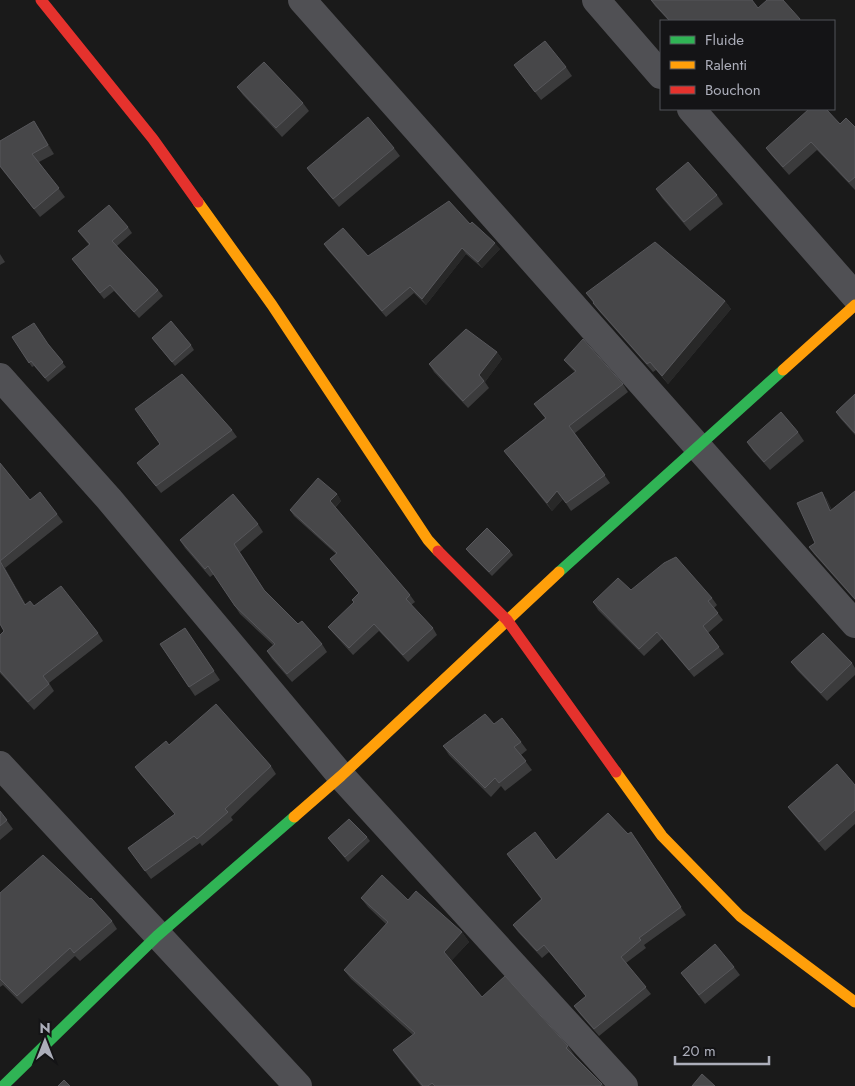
<svg xmlns="http://www.w3.org/2000/svg" width="855" height="1086" viewBox="0 0 855 1086" font-family="Jost,sans-serif">
	<style>
		.lines { fill: none; stroke-linecap: round; stroke-linejoin: round }
		.street { stroke: #505054; stroke-width: 28 }
		.fast { stroke: #30b455; stroke-width: 11 }
		.slow { stroke: #ff9f0a; stroke-width: 11 }
		.jam { stroke: #e5322d; stroke-width: 11 }
		.wall { fill: #3b3b3c }
		.shaded-wall { fill: #282828 }
		.building { fill: #474749; stroke: #57575b }
	</style>
	<rect width="100%" height="100%" fill="#1a1a1a"/>
	<g class="lines">
		<!-- street -->
		<path class="street" d="M302 0 855 624
			M596 0 661 75
			M691 109 855 296
			M0 377 109 499 341 776 624 1086
			M0 765 298 1086"/>
		<!-- fast -->
		<path class="fast" d="M559 572 783 370
			M3 1086 157 936 294 817"/>
		<!-- slow -->
		<path class="slow" d="M198 202 272 305 428 540 438 551
			M783 370 855 305
			M616 772 662 836 740 916 855 1002
			M294 817 341 776 559 572"/>
		<!-- jam -->
		<path class="jam" d="M41 0 153 139 198 202
			M438 551 507 620 616 772"/>
	</g>
	<!-- wall -->
	<path class="wall" d="M651 0 758 8 800 19 802 21H669L655 6Z
		M514 65 566 67 572 76 541 100Z
		M237 87 303 103 309 111 282 137 243 95Z
		M840 124 855 127V190L817 150 789 175 772 156 766 148Z
		M40 130 54 154 39 162 65 197 40 217 0 167V141Z
		M394 148 400 156 339 207 313 176 307 168Z
		M656 189 717 195 723 204 690 231 662 198Z
		M470 224 500 249 482 268 466 254 426 305 414 293 386 317 328 250 324 244 368 256Z
		M128 227 132 233 117 246 158 290 163 296 139 318 114 291 104 299 72 259 89 245 78 231Z
		M0 254 5 262 0 265Z
		M586 293 725 301 731 309 668 384 656 370 653 372 599 311Z
		M12 337 49 345 66 367 48 382 34 366 32 367Z
		M152 338 191 345 194 350 175 366Z
		M497 352 502 359 485 382 489 388 468 408 434 372 429 364Z
		M564 360 623 384 628 392 575 433 610 483 571 511 563 499 552 511 504 451 545 418 534 404 575 372 570 367Z
		M855 394V435L840 418 836 412Z
		M232 430 237 437 161 493 137 463 160 444Z
		M798 432 804 441 770 470 753 451 747 442Z
		M0 463 30 500 57 514 63 522 5 568 26 605 34 606 98 633 103 641 49 683 54 691 34 710 0 673V635L4 631 0 624Z
		M855 491V600L814 554 809 547 815 543 826 498 832 510Z
		M337 494 341 501 335 508 410 595 415 602 411 605 433 628 437 635 408 662 379 631 353 655 333 633 328 627 354 603 352 600 359 593 330 559 336 554 294 516 290 510Z
		M258 524 263 532 240 552 265 591 298 624 322 644 327 652 292 682 272 659 267 651 273 645 240 614 214 574 210 577 185 548 180 540Z
		M466 549 510 551 513 555 492 576 469 553Z
		M631 590 712 598 717 605 714 608 723 620 708 633 724 654 694 677 662 639 644 656 598 610 593 602Z
		M185 628 220 680 195 696 160 644Z
		M791 662 852 663 855 668V675L827 701 797 670Z
		M494 724 521 742 527 750 521 755 532 770 505 791 501 786 491 797 449 755 443 746Z
		M169 745 271 766 276 774 231 817 233 820 202 846 200 843 151 879 128 848 175 814 141 775 135 767Z
		M855 785V824L825 851 794 815 788 807Z
		M0 811 13 829 0 840Z
		M628 834 636 839 686 915 644 945 646 948 626 963 651 994 599 1036 579 1013 574 1006 586 996 549 952 542 958 518 932 513 925 541 899 507 854 556 860Z
		M367 837 370 841 348 862 328 838Z
		M0 893 112 921 117 929 80 961 75 956 22 1004 3 985 0 987Z
		M361 898 408 900 462 932 469 942 451 961 482 997 568 1046 575 1056 604 1086H421L400 1060 393 1050 413 1035 351 979 344 970 386 924 368 907Z
		M734 967 740 975 705 1004 687 981 681 973Z"/>
	<!-- shaded-wall -->
	<path class="shaded-wall" d="M34 121 40 130 54 154 48 145Z
		M495 243 500 249 482 268 478 262Z
		M462 248 466 254 426 305 422 299Z
		M725 301 731 309 668 384 662 376Z
		M497 352 502 359 485 382 479 375Z
		M557 491 563 499 552 511 547 503Z
		M822 492 826 498 835 517 830 511Z
		M337 494 341 501 334 508 330 501Z
		M0 561 5 568 31 613 25 605Z
		M462 932 469 942 450 962 444 952Z"/>
	<!-- building -->
	<path class="building" d="M651 0H752L758 8 767 0H783L800 19 798 21H670Z
		M545 41 566 67 535 92 514 65Z
		M264 62 303 103 276 128 237 87Z
		M809 109H826L840 124 846 118 855 127V177L849 182 811 142 783 167 766 148Z
		M368 117 394 148 333 199 307 168Z
		M34 121 48 145 32 154 59 188 34 209 0 166V141Z
		M688 162 717 195 684 222 656 189Z
		M449 201 470 224 472 222 495 243 478 262 462 248 422 299 410 287 382 311 324 244 343 228 368 256Z
		M109 205 128 227 112 241 158 290 134 312 110 285 100 293 72 259 90 244 78 231Z
		M655 242 725 301 662 376 650 362 647 364 593 303 594 302 586 293Z
		M171 321 191 345 172 362 152 338Z
		M34 323 48 344 63 362 45 378 31 361 29 363 12 337Z
		M466 329 497 352 479 375 484 381 463 401 429 364Z
		M583 339 623 384 569 426 605 475 566 503 557 491 547 503 504 451 546 418 534 404 576 371 564 360Z
		M182 374 232 430 156 486 137 463 160 444 135 409Z
		M855 394V433L836 412Z
		M781 412 798 432 764 462 747 442Z
		M0 463 30 500 40 492 57 514 0 561Z
		M318 478 337 494 330 501 410 595 406 599 433 628 403 655 374 624 349 648 328 627 354 602 352 600 359 593 330 559 337 553 290 510Z
		M855 491V599L809 547 815 543 797 503 822 492 830 511Z
		M233 494 258 524 234 544 264 590 298 624 302 621 322 644 287 674 267 651 275 644 235 606 208 566 205 569 180 540Z
		M487 528 510 551 489 572 466 549Z
		M676 557 712 598 708 601 718 613 703 626 719 647 689 670 657 632 639 649 593 602 618 578 631 590 664 563Z
		M0 561 25 605 30 601 34 606 61 586 98 633 43 676 49 684 28 702 0 671V635L4 631 0 624Z
		M185 628 214 671 189 687 160 644Z
		M823 633 852 663 821 693 791 662Z
		M216 704 271 766 225 809 228 812 197 839 194 836 145 871 128 848 175 814 135 767 166 741 169 745Z
		M485 714 494 724 502 718 521 742 514 747 526 761 499 783 495 778 485 788 443 746Z
		M837 764 855 785V810L819 842 788 807Z
		M0 811 7 820 0 826Z
		M608 813 628 834 631 832 681 907 639 938 641 940 621 957 646 987 594 1029 574 1006 586 996 544 945 537 951 513 925 542 899 507 854 535 832 556 860Z
		M349 819 367 837 345 857 328 838Z
		M43 855 90 899 91 898 112 921 74 953 70 948 17 996 0 979V893Z
		M382 875 408 900 416 891 462 932 444 952 482 997 505 976 568 1046 566 1048 602 1084 600 1086H435L432 1083 428 1086H423L393 1050 415 1033 344 970 388 922 361 898Z
		M715 944 734 967 699 995 681 973Z
		M702 1074 715 1086H692Z
		M64 1080 70 1086H58Z"/>
	<!-- legend -->
	<rect x="660" y="20" width="175" height="90" fill="#141416" stroke="#515258"/>
	<rect x="670" y="36" width="25" height="8" fill="#30b455" stroke="#515258"/>
	<text x="705" y="45" font-size="15" fill="#acaeba">Fluide</text>
	<rect x="670" y="61" width="25" height="8" fill="#ff9f0a" stroke="#515258"/>
	<text x="705" y="70" font-size="15" fill="#acaeba">Ralenti</text>
	<rect x="670" y="86" width="25" height="8" fill="#e5322d" stroke="#515258"/>
	<text x="705" y="95" font-size="15" fill="#acaeba">Bouchon</text>
	<!-- north arrow -->
	<g transform="translate(45 1041)" stroke="#141416" stroke-width="4" paint-order="stroke">
	<path d="M0-4L9 19L0 12L-9 19Z" fill="#acaeba"/>
	<text y="-8" font-size="14" font-weight="bold" text-anchor="middle" fill="#acaeba">N</text>
	</g>
	<!-- scale -->
	<path d="M675 1056v8h94v-8" fill="none" stroke="#acaeba" stroke-width="2.5"/>
	<text x="682" y="1056" font-size="15" fill="#acaeba" stroke="#141416" stroke-width="4" paint-order="stroke">20 m</text>
</svg>
